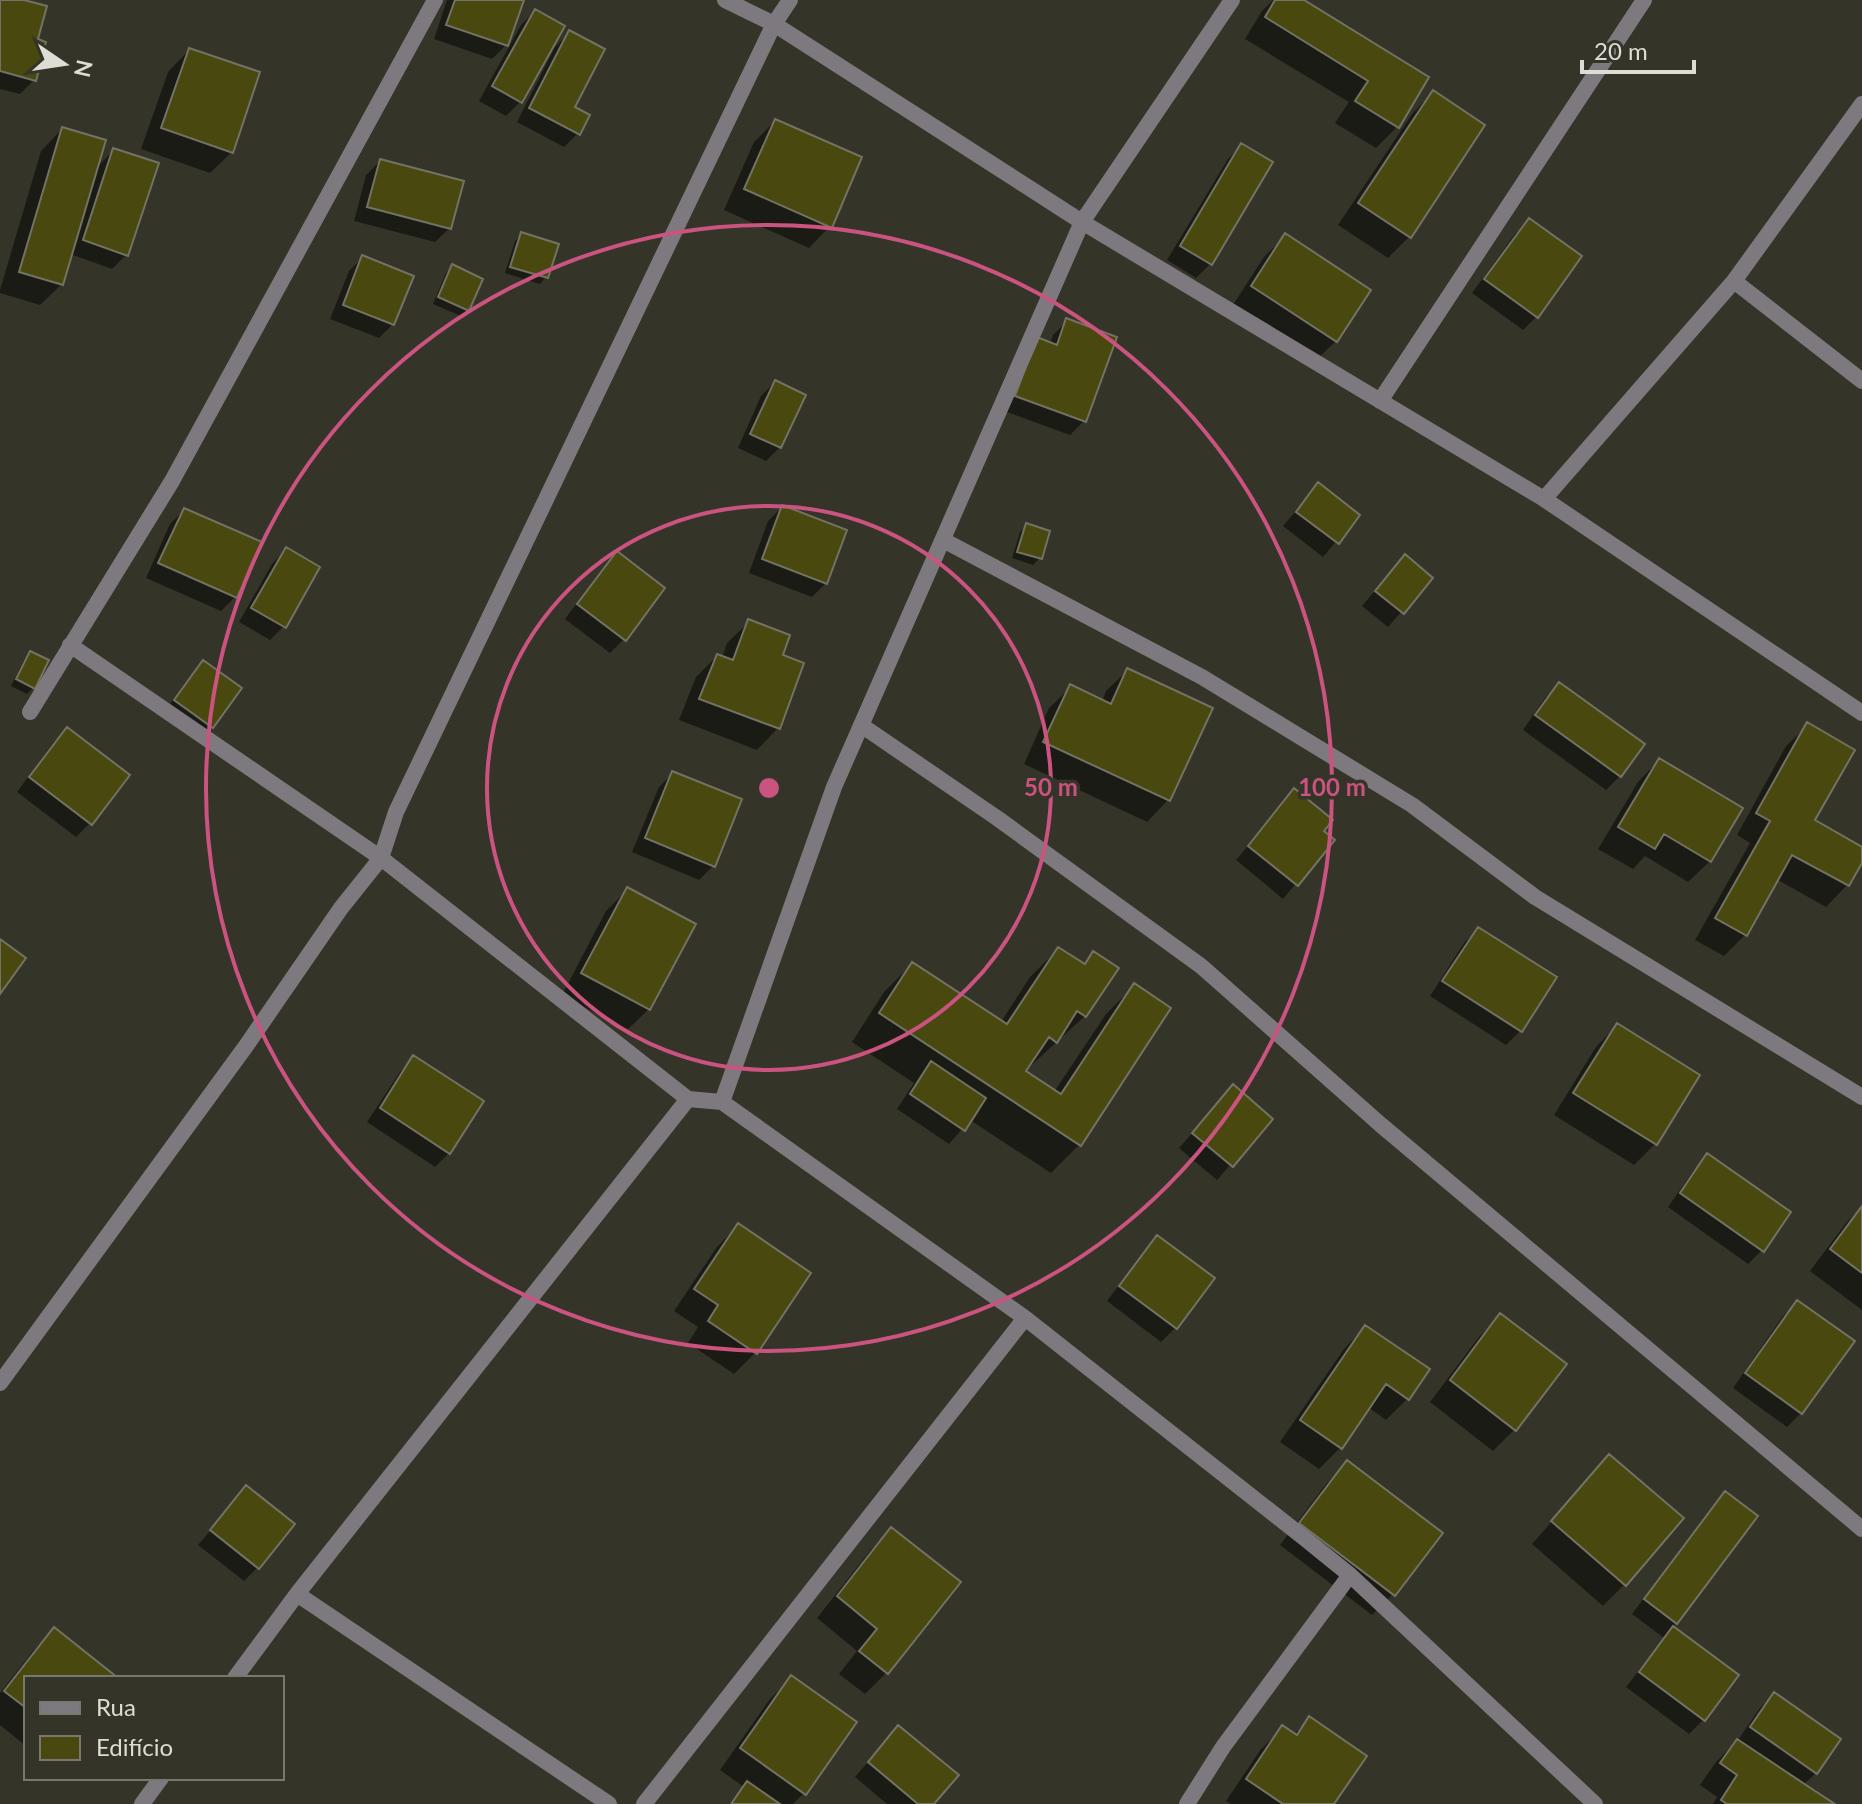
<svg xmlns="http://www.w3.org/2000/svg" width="1862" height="1804" viewBox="0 0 1862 1804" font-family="Lato,sans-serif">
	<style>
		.shadow { fill: #0007 }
		.building { fill: #49480e; stroke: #727265; stroke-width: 2 }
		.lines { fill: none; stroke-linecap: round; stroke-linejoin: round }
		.street { stroke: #7e797e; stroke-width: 16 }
		.ring { fill: none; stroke: #ca5380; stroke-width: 4 }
		.centre { fill: #ca5380; stroke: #343429; stroke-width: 4 }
		.ring-label { font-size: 24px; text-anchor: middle; font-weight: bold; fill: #ca5380; stroke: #343429; stroke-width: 7; stroke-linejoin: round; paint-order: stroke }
	</style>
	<rect width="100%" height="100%" fill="#343429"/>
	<!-- shadow -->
	<path class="shadow" d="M0 0H17L35 41 34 80 20 94 0 89Z
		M447 0H521L506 45 492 59 434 39Z
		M1273 0H1300L1427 77 1397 127 1376 148 1335 123 1349 102 1245 39 1262 11Z
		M535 11 520 102 506 116 479 101 521 25Z
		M569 33 573 108 578 133 564 147 517 122 555 47Z
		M189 50 232 152 210 173 141 149 168 72Z
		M1433 92 1409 237 1388 258 1338 225 1412 114Z
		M775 121 830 226 809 248 724 210 754 142Z
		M62 129 96 168 114 150 126 255 112 269 70 254 62 284 40 305 0 293V290L41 151Z
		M1242 145 1210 264 1196 278 1167 260 1228 159Z
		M380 161 450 228 435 242 354 221 366 175Z
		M1529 220 1537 316 1523 330 1472 293 1515 234Z
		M521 235 546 277 540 284 505 273 515 241Z
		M1285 236 1336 341 1314 362 1231 308 1264 257Z
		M363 257 393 324 379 338 330 319 349 271Z
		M452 267 468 310 461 316 433 304 446 273Z
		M1067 321 1084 421 1070 435 1002 410 1023 354 1050 344 1053 335Z
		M775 382 780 447 766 461 738 448 761 396Z
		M1318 485 1357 516 1323 557 1283 526Z
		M782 507 826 583 812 597 749 573 768 521Z
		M184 510 259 544 235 597 221 611 146 578 170 524Z
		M1027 526 1040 558 1033 565 1012 558 1020 532Z
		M286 550 284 626 270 640 239 622 272 564Z
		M617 554 624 639 610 653 565 619 603 568Z
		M1405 556 1431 578 1388 627 1362 606Z
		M749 622 780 656 778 728 757 750 679 720 696 677 717 656 722 658 727 643Z
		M31 653 33 688 27 694 11 686 24 660Z
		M204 662 211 727 197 741 162 715 190 676Z
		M1128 670 1168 800 1147 822 1024 764 1049 708 1071 687 1102 702 1106 691Z
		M1559 685 1620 776 1606 790 1523 730 1545 698Z
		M1808 725 1812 820 1862 849V859L1847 885 1826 907 1776 879 1745 935 1724 956 1695 940 1750 843 1737 835 1786 746Z
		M67 729 90 823 76 837 17 792 53 743Z
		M1659 760 1710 861 1688 882 1645 856 1633 869 1598 849 1638 782Z
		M673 773 713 866 699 880 632 852 659 787Z
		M1294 791 1321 832 1332 840 1283 899 1236 860Z
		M627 890 649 1009 627 1030 562 995 606 911Z
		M1478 929 1520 1031 1506 1045 1430 996 1464 943Z
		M1058 949 1082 965 1093 954 1085 1016 1024 1072 1054 1092 1106 1014 1134 986 1168 1008 1079 1145 1051 1173 970 1120 949 1144 897 1109 914 1083 852 1042 884 992 912 964 1001 1022 1030 977Z
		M1617 1025 1655 1144 1634 1165 1554 1115 1596 1047Z
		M414 1058 449 1153 435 1167 367 1122 400 1072Z
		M1233 1087 1270 1119 1217 1180 1179 1148Z
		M1708 1156 1762 1250 1748 1264 1668 1207 1694 1170Z
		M1862 1207V1310L1810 1271 1846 1223Z
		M738 1225 756 1352 734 1374 688 1343 698 1327 674 1311 717 1247Z
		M1158 1238 1212 1279 1175 1328 1161 1342 1107 1301 1144 1252Z
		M1797 1302 1801 1413 1787 1427 1733 1388 1783 1316Z
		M1500 1316 1564 1364 1514 1430 1493 1451 1430 1402 1479 1337Z
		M1365 1327 1427 1370 1407 1399 1386 1420 1368 1407 1340 1448 1319 1469 1280 1442 1344 1349Z
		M1609 1457 1624 1585 1603 1606 1532 1544Z
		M1347 1463 1393 1594 1372 1615 1280 1545 1326 1484Z
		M247 1488 258 1567 244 1581 198 1545Z
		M1725 1494 1676 1623 1672 1627 1736 1675 1703 1720 1689 1734 1626 1687 1664 1638 1632 1614 1711 1508Z
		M891 1529 958 1582 886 1673 865 1694 839 1674 857 1651 817 1618 870 1551Z
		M54 1629 115 1678H26V1746L0 1725V1693L33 1651Z
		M791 1678 804 1793 793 1804H729L744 1787 720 1770 770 1699Z
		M1774 1694 1816 1773 1803 1785 1831 1804H1713L1717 1797 1700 1785 1716 1762 1738 1740 1760 1708Z
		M1310 1719 1332 1804H1231L1226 1801 1261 1749 1283 1728 1293 1735Z
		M885 1742 932 1804H887L855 1777Z"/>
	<!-- building -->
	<path class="building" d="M0 0H24L47 6 38 39 46 42 36 81 0 71Z
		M455 0H524L508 46 446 25Z
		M1275 0H1304L1429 77 1399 128 1355 101 1368 81 1265 17Z
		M535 9 565 26 522 103 492 86Z
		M569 30 605 49 575 107 590 115 580 135 529 108Z
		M189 48 260 72 233 153 161 128Z
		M1433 90 1485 125 1411 238 1358 203Z
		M775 119 862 157 832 228 744 189Z
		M62 127 106 140 63 285 19 272Z
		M1241 143 1273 162 1212 265 1180 246Z
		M113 148 159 163 128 256 83 240Z
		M380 159 464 181 451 229 367 207Z
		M1529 218 1582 256 1538 318 1484 279Z
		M521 232 559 244 548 278 510 267Z
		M1285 233 1371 290 1337 342 1251 286Z
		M362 255 414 276 394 325 343 305Z
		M452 264 483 279 469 311 438 297Z
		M1066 318 1117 337 1086 422 1015 396 1037 337 1057 345Z
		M775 380 806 395 781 448 750 434Z
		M1318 482 1360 515 1339 544 1296 512Z
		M782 505 847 530 827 584 762 559Z
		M184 508 262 542 237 598 158 563Z
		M1026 523 1050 531 1042 559 1017 552Z
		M286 547 320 567 286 628 251 608Z
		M617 551 665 588 626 641 577 604Z
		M1405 554 1433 578 1404 614 1375 591Z
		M748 619 790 635 783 655 804 663 780 729 699 699 717 654 733 660Z
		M30 651 49 660 35 689 16 679Z
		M203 660 242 688 213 728 174 700Z
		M1127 668 1213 708 1170 801 1043 742 1070 684 1111 704Z
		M1559 682 1645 744 1621 777 1535 715Z
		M1807 722 1855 750 1815 820 1862 847V863L1849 886 1792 855 1747 936 1715 918 1770 821 1756 813Z
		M67 727 130 775 92 825 29 777Z
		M1659 758 1743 808 1711 862 1664 834 1655 849 1618 827Z
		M672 771 742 799 715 867 645 838Z
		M1294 788 1333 820 1324 831 1335 840 1298 886 1248 846Z
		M627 887 696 924 650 1010 581 973Z
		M1478 927 1557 977 1522 1032 1442 981Z
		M0 939 26 958 0 994Z
		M1058 947 1085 964 1093 951 1119 968 1086 1017 1077 1011 1057 1043 1049 1037 1026 1071 1061 1094 1134 983 1171 1008 1081 1146 879 1013 912 962 1007 1024Z
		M1617 1023 1700 1075 1657 1145 1573 1093Z
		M413 1055 484 1101 450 1154 380 1108Z
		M931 1061 986 1098 965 1131 910 1094Z
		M1233 1084 1273 1119 1233 1167 1192 1133Z
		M1707 1153 1791 1212 1764 1252 1680 1193Z
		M1862 1206V1273L1830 1249Z
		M738 1223 811 1273 757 1354 708 1321 718 1305 694 1289Z
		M1157 1235 1215 1278 1177 1329 1119 1286Z
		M1797 1300 1855 1341 1802 1414 1745 1373Z
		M1500 1313 1567 1364 1516 1431 1450 1380Z
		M1365 1325 1430 1369 1409 1400 1386 1384 1342 1449 1300 1420Z
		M1609 1454 1684 1518 1626 1586 1551 1521Z
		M1347 1460 1443 1533 1395 1596 1299 1523Z
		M246 1485 295 1524 259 1569 210 1530Z
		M1725 1491 1758 1516 1677 1624 1644 1599Z
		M891 1527 961 1582 888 1674 859 1651 877 1629 837 1596Z
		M1673 1626 1739 1675 1705 1721 1639 1672Z
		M54 1627 118 1678H26V1708L4 1691Z
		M791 1675 857 1722 806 1795 740 1748Z
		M1774 1692 1841 1739 1817 1774 1750 1727Z
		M1309 1716 1367 1756 1334 1804H1283L1246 1779 1282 1725 1297 1735Z
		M898 1725 959 1775 934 1804H918L868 1762Z
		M1737 1739 1815 1791 1835 1804H1727L1721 1800 1737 1775 1720 1763Z
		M747 1781 780 1804H731Z"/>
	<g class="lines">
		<!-- street -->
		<path class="street" d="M725 0 774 24 1082 222 1544 499 1862 713
			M1232 0 1082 222 834 787 722 1102 1025 1318 1303 1537 1350 1575 1595 1804
			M1734 281 1862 381
			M1380 401 1644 0
			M1544 499 1734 281 1862 104
			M943 540 1202 677 1412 805 1535 897 1862 1097
			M70 645 381 858 688 1099 722 1102
			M30 712 172 481 435 0
			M861 725 997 818 1201 966 1381 1125 1862 1529
			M0 1383 246 1046 341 908 381 858 396 812 774 24 790 0
			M297 1594 609 1804
			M235 1678 297 1594 688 1099
			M142 1804 161 1778
			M644 1804 1025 1318
			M1187 1804 1223 1747 1350 1575"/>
	</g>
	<!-- distance rings -->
	<g class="ring">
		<circle cx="769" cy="788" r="282"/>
		<circle cx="769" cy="788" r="563"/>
	</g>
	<circle cx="769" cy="788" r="12" class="centre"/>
	<g class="ring-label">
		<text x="1051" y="796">50 m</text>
		<text x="1332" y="796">100 m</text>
	</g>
	<!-- legend -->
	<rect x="24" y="1676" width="260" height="104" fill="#343429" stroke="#78786e" stroke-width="2"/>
	<rect x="40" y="1702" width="40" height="12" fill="#7e797e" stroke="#78786e" stroke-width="2"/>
	<text x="96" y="1716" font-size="24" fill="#ddddd5">Rua</text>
	<rect x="40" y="1736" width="40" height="24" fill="#49480e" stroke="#78786e" stroke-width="2"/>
	<text x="96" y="1756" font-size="24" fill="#ddddd5">Edifício</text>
	<!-- north arrow -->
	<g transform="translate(64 64) rotate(103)" stroke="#343429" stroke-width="6" paint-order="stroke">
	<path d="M0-6L14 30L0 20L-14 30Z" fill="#ddddd5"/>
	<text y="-12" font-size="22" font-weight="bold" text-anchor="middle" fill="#ddddd5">N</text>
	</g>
	<!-- scale -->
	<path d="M1582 60v12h112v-12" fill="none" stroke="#ddddd5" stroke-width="4"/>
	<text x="1594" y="60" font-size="24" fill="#ddddd5" stroke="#343429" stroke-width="6" paint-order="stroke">20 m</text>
</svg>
